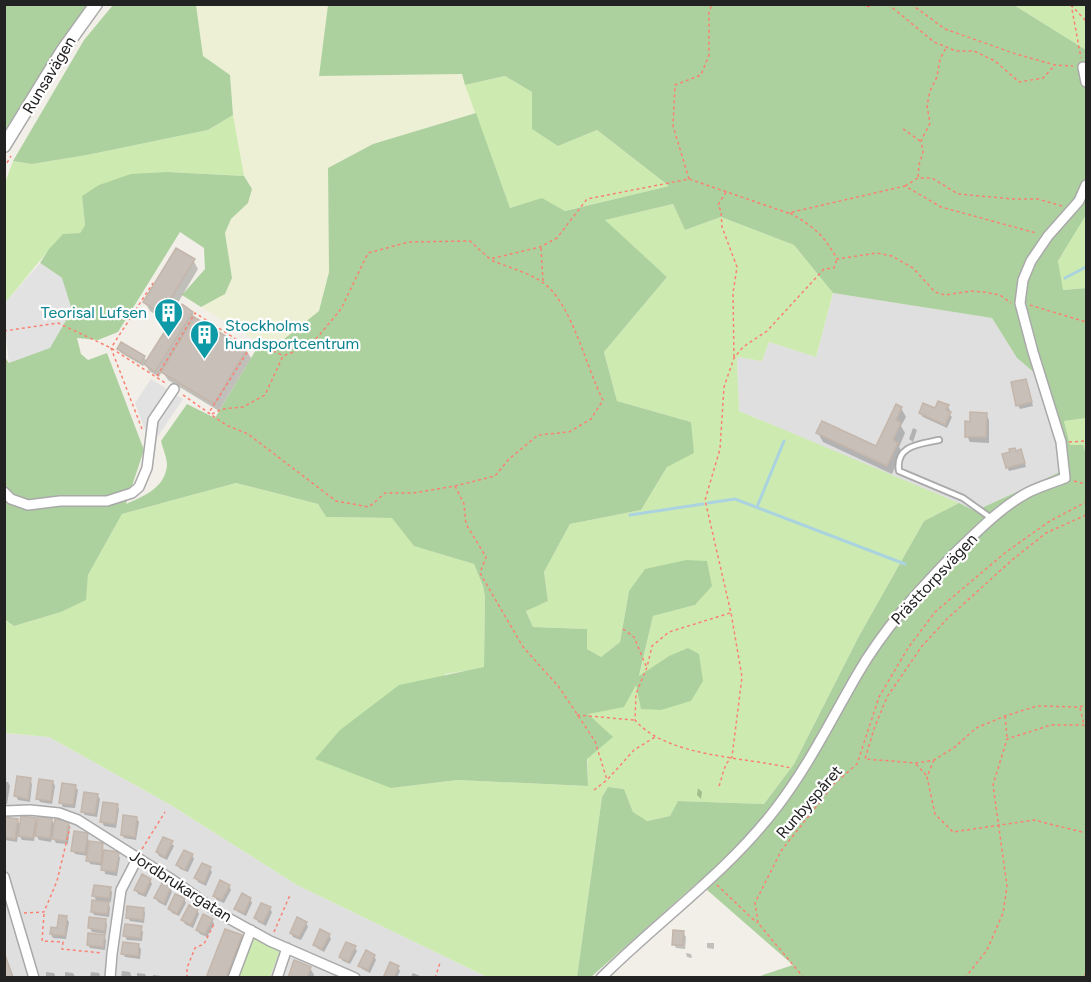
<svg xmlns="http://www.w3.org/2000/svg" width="1091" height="982" viewBox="0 0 1091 982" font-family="Figtree,sans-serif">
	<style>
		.residential { fill: #e0dfdf }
		.farmland { fill: #eef0d5 }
		.grass { fill: #cdebb0 }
		.forest { fill: #add19e }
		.parking { fill: #e2e2e2 }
		.shadow { fill: #0003 }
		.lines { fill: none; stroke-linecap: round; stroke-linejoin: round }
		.stream { stroke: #aad3df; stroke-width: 3 }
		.building { fill: #c7bfb8; stroke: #c4b6ab; stroke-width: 1.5 }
		.service-casing { stroke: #a9a9a9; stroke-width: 8 }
		.minor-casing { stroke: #a9a9a9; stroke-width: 12 }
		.tertiary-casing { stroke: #a9a9a9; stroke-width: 15 }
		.path { stroke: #fa8072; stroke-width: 1.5; stroke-dasharray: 3 3; stroke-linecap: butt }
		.service { stroke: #fff; stroke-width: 4.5 }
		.minor { stroke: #fff; stroke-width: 9 }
		.tertiary { stroke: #fff; stroke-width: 12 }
		.labels { text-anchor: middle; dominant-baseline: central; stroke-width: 4.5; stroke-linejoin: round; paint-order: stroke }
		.street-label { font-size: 16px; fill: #222; stroke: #fff }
		.culture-label { font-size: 16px; fill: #0d838f; stroke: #fff; text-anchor: end }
	</style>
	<rect width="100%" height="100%" fill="#f2efe9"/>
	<!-- residential -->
	<path class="residential" d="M833 293 992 318 1017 358 1037 375 1059 443 1062 471 975 511 739 411 737 357 762 361 769 342 816 357Z
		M4 733 49 737 169 804 297 885 487 977H5Z"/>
	<!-- farmland -->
	<path class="farmland" d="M196 4 328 5 319 76 462 74 476 113 373 144 328 168 329 272 319 311 278 345 260 343 201 307 226 293 232 278 225 233 231 219 248 203 252 189 244 176 233 115 230 76 203 57Z"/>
	<!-- grass -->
	<path class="grass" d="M1014 5H1086V50Z
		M505 76 532 92 558 146 597 130 669 186 565 211 542 199 510 208 465 85Z
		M233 115 244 176 169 172 82 196 85 225 80 233 63 235C42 256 24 281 5 303V183L13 161 32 164 87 155 208 130Z
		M673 204 685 230 721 217 794 245 833 293 816 357 769 342 762 361 737 357 739 411 959 503 924 521 859 636 794 764 764 804 679 801 670 816 646 821 633 812 624 789 608 787 602 797 577 977H487L297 885 169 804 49 737 5 733 4 619 14 626 61 612 85 600 88 575 122 514 236 483 318 504 326 517 393 518 415 546 474 564 483 586 485 597 484 668 445 674 391 788 458 780 588 786 587 714 636 684 669 656 639 677 653 616 695 605 629 591 620 642 601 657 587 649V629L533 627 526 610 548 601 544 572 570 524 641 510 667 467 691 422 617 401 604 352 667 277 604 220Z
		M1086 215V288L1062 290 1058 261Z
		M1086 418V454L1083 445H1070L1064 421Z
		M254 937 280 950 270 977 238 978Z"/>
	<!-- forest -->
	<path class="forest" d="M5 5H91L5 137Z
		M113 5H196L203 56 230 75 233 115 208 130 87 155 32 164 13 161 84 40Z
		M328 5H1014L1086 50V215L1058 261 1063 290 1086 288V418L1064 421 1070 445H1083L1086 454V977H757L793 965 698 882 591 977H577L602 797 608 787 624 789 633 812 647 821 670 816 678 801 764 804 794 764 859 636 924 521 959 503 975 511 1062 471 1059 443 1037 375 1017 358 992 318 833 293 794 245 721 217 685 230 673 204 605 220 667 277 604 352 617 401 691 422 694 453 667 467 641 510 570 524 544 572 548 601 526 611 533 627 587 629V649L601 657 620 642 629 591 645 569 686 560 707 561 712 586 695 605 653 616 639 676 669 656 688 648 699 654 703 681 691 701 661 710 641 709 636 685 624 707 588 714 613 737 587 759 588 786 458 780 391 788 315 759 340 730 399 685 484 667 485 597 483 586 474 564 414 546 392 518 326 517 318 504 236 483 122 514 88 575 86 600 61 612 14 626 4 619V356L9 363 62 278 40 263 49 249 63 234 80 233 85 225 82 196 99 185 131 174 168 172 244 176 252 189 248 203 231 219 225 233 232 278 225 294 201 307 182 295 205 269 204 248 180 232 118 332 98 340 77 338 81 354 88 360 107 353 144 450 126 504C144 496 165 488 167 465 167 458 163 449 161 441L187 404 215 418 260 343 278 344 319 311 329 272 328 168 373 144 476 113 510 208 542 198 565 211 669 186 597 130 558 146 532 129V92L505 76 465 85 462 74 319 76Z"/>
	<!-- parking -->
	<path class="parking" d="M40 263 62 278 72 310 50 348 9 363 5 329V303Z
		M151 379 183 399 156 439 144 428 135 403Z"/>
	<!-- shadow -->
	<path class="shadow" d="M193 260 198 269 170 316 164 320 150 311 145 302Z
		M192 313 196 319 246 350 251 358 219 411 168 380 162 371 159 377 149 371 145 363 143 366 121 353 119 349 144 357 147 362Z
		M1025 380 1033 406 1020 409 1018 405Z
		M947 406 950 410 948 413 952 417 947 428 923 417 920 413Z
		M901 408 906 417 901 426 905 433 899 447 902 452 892 474 823 442 818 433 877 448Z
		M986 414 989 420V443L970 442 967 436 972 423Z
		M913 428 917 430 913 442 909 439Z
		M1021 451 1026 467 1009 471 1007 467 1012 453Z
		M30 780 32 784 30 802 18 800 16 796Z
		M4 782H8L10 786 7 804H4Z
		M53 782 55 786 52 804 40 802 38 798Z
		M75 787 78 790 75 808 63 807 61 803Z
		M698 788 702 792 701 799 697 795Z
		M97 795 100 799 97 817 85 815 83 812Z
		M117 806 119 809 116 828 104 826 102 822Z
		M136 818 139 822 136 840 124 838 122 834Z
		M35 819 38 826 52 820 55 826 68 822 70 826 68 844 56 843 52 836 51 842 39 840 35 833 34 841 22 840 18 833 17 842 5 840 4 825 17 820 21 827Z
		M87 834 89 842 102 844 104 852 118 854 120 858 117 876 105 874 104 866 90 864 88 856 75 854 73 850Z
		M171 843 174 846 167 860 159 856 157 852Z
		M192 855 194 859 188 872 180 869 178 865Z
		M210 869 212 872 206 886 198 882 196 878Z
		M150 880 152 884 146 897 138 894 136 890Z
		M229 886 231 890 224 903 217 900 214 896Z
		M110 888 112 892 111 902 107 901 110 907 109 917 94 915 92 911 97 902 94 896Z
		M170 888 172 892 166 906 158 902 156 898Z
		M184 899 186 903 179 916 172 913 170 909Z
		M250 899 252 903 246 916 238 912 236 909Z
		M143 909 145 913 144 923 130 921 128 917Z
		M270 909 272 912 266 926 258 922 256 918Z
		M197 910 199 914 193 928 185 924 183 920Z
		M66 918 69 922 66 939 53 938 51 934 59 929Z
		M105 920 107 924 106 934 92 932 90 928Z
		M212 920 214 924 207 937 200 934 197 930Z
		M306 923 308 927 301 940 293 937 291 933Z
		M141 928 143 932 142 941 127 940 125 936Z
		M683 933 686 937 685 949 676 948 674 944Z
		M329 935 331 939 324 952 317 948 315 944Z
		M104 936 106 940 105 950 90 948 88 945Z
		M241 937 244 943 231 978H208Z
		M707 943H714V949L707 948Z
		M138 945 141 949 140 959 125 957 123 953Z
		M354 947 357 951 350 964 343 961 340 957Z
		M4 951 14 978H4Z
		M686 953 691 954 692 958 687 957Z
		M374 956 376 960 370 973 362 969 360 965Z
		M310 968 314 975 313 978H289Z
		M398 968 400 971 397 978H384Z
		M122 971 130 972 132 978H121Z
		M46 972 54 973 56 978H46Z
		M65 972 73 973 76 978H65Z
		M91 972 99 973 101 978H90Z
		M137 973 145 974 147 978H137Z
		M413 973 420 976 421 978H410Z
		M153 975 162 976 163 978H153Z"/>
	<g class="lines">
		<!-- stream -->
		<path class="stream" d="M1065 278 1086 267
			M708 503 735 499 905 564
			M757 507 784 441
			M630 515 703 504"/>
	</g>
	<!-- building -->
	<path class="building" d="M176 248 195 259 165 308 158 312 143 302Z
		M182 304 193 312 155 372 144 364Z
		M194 317 247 349 214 404 161 372Z
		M121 342 145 356 141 363 117 349Z
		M1026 379 1032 402 1016 406 1011 382Z
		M938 401 949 405 946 410 951 412 945 425 919 413 923 403 935 408Z
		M896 404 902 407 896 420 901 423 893 440 898 443 887 466 816 433 822 421 876 446Z
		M970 412 987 413 986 437H965V421L970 422Z
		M1015 448 1016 451 1021 449 1025 463 1006 468 1002 454 1010 452 1009 449Z
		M17 776 31 778 28 799 14 796Z
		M39 779 53 781 51 801 36 799Z
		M62 783 76 785 73 805 59 803Z
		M84 792 98 794 95 814 81 812Z
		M103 802 118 804 115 824 100 822Z
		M123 815 137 817 135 837 121 835Z
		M21 816 36 818 33 838 18 836Z
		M38 816 52 818 50 838 35 836Z
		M4 817 18 819 15 839 4 837Z
		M55 819 69 821 66 841 52 839Z
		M74 831 88 833 85 853 71 851Z
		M163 837 173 841 165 857 156 852Z
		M89 841 103 843 101 863 86 861Z
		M104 850 119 852 116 872 101 870Z
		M184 850 193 854 185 870 176 865Z
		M202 863 211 867 204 883 194 878Z
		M142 874 151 879 144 894 134 890Z
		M220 880 230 885 222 900 213 896Z
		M162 883 171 887 164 903 154 898Z
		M94 885 111 887 109 898 92 896Z
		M242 893 251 898 244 913 234 909Z
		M175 894 185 898 177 914 168 909Z
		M92 900 109 902 107 914 91 912Z
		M261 903 271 907 263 923 254 918Z
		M189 905 198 909 191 925 181 920Z
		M127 906 144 908 143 920 126 918Z
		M203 914 213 919 205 934 196 930Z
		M59 915 67 916 65 936 50 934 51 927 57 928Z
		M89 917 106 919 105 931 88 928Z
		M297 917 307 922 299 937 290 933Z
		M125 924 142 926 140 938 123 936Z
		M225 929 242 935 226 978H206Z
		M320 929 330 934 322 949 313 945Z
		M673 930 684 931 683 945H672Z
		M88 933 105 935 103 947 87 945Z
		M123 942 139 944 138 956 121 954Z
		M346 942 356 946 348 962 339 957Z
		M366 950 375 955 368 970 358 966Z
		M4 952 13 978H4Z
		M294 960 311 967 307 978H288Z
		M390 962 399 966 394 978H383Z"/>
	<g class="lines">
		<defs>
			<path id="service" d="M939 440C920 444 895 445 899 471L963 498 991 518"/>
			<path id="minor" d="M1083 67 1086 82
				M4 492 11 499 28 505 60 501H107L132 493 139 487 147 468 153 420 174 389
				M4 811 30 810 59 813 78 820 171 879 219 913 270 941 355 978
				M4 877 34 978
				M110 978 112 954 121 890 138 857
				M233 978 251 930
				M277 978 287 948
				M601 978C659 920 727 873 777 807 809 765 831 720 857 675 884 628 920 589 957 551 979 530 1000 508 1027 493 1038 487 1052 483 1065 478L1061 442 1033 352 1020 303 1023 280 1031 261 1048 236 1079 201 1086 185"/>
			<path id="tertiary" d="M4 146 63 50 96 4"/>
		</defs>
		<!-- service casing -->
		<use href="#service" class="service-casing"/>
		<!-- minor casing -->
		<use href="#minor" class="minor-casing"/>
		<!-- tertiary casing -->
		<use href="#tertiary" class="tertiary-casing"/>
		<!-- path -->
		<path class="path" d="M862 4 866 7 879 4
			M888 4 934 42 956 51H974L995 61 1019 82 1043 78 1055 65
			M911 4 945 29 1016 54 1055 65 1073 66
			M1071 4 1081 58
			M1071 5 1086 21
			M903 129 920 141
			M4 168 11 156
			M918 177 919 165 923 152 921 141 930 123 927 106 930 91 937 77 940 59 946 48
			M689 179 673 126 675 85 701 75 709 55V12L712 4
			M905 186 918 178H932L958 194 1013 199H1038L1062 206
			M726 192 718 205 721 211 722 227 737 267 733 293 734 358
			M790 213C813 226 824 235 837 259L877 253 892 256 913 268 935 292 945 295 971 291 984 292 1000 295 1011 303
			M541 248 543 282
			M1030 305 1086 322
			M4 331 58 323 111 348 167 384
			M245 345 256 343 282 355
			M4 353 6 364 4 370
			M157 376 195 313 250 348 210 411
			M183 395 226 425 248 434 336 501 369 507 385 493H413L455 486 495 476 509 459 538 435 569 432 591 419 603 400C586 368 572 302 542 282 527 272 507 267 491 260
			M212 414 222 409 243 407 265 395 283 356 311 345 341 309 368 253 409 242 470 241 490 259 540 247 557 238 587 199 689 179 788 213 905 186 941 207 1036 233
			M142 429 111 348 153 283
			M1069 442 1086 441
			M1074 481 1086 484
			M455 486 464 504 466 524 486 557 480 573 523 647 559 687 595 741 607 780
			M1086 515 1046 533 1012 560 947 619 922 646 887 697 874 729 865 759 916 763 934 760 955 747 976 728 1005 716 1037 706 1080 707 1086 704
			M730 613 669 632 652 646 647 667 636 694 635 720C666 757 745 757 791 768
			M623 629 634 637 646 666
			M1080 708 1084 725 1086 726
			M577 715 634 720
			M1005 716 1007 738
			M934 760 927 777 935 814 953 832 1034 820 1086 833
			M916 764 927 776
			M719 786C723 776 723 765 732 757L742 677 731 613 705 500 720 449 724 387 734 358 743 347 767 331 824 269 834 268 837 259
			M594 790 607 780 634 750 655 737
			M142 849 165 812
			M717 885 757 923
			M24 913 44 912 57 881 70 827
			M44 914 42 941 63 942 62 949 102 953
			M274 932 290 895
			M187 978V968L195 948 204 944 215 922
			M435 978 440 963
			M804 978 758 923 755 903 781 851 834 784 857 764 879 697 908 648 935 612 1006 552 1050 521 1086 502
			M965 978 987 950 1003 913 1007 886 993 785 1007 739 1051 725H1084
			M1079 978 1086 974"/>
		<!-- service -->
		<use href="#service" class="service"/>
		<!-- minor -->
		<use href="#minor" class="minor"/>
		<!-- tertiary -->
		<use href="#tertiary" class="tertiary"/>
	</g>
	<!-- icons -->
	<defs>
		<symbol id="building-pin" viewBox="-11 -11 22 30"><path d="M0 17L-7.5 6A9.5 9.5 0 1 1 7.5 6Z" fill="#0f9aa8" stroke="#fff"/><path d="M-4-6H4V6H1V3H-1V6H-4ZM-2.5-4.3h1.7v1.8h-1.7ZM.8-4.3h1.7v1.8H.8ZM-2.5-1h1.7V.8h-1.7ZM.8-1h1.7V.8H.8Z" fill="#fff"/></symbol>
	</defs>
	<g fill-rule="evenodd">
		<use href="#building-pin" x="152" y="296" width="33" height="45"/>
		<use href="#building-pin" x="188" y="318" width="33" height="45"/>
	</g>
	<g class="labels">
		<!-- street labels -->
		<g class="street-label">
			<text transform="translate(49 75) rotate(-59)">Runsavägen</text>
			<text transform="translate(934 579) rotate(-47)">Prästtorpsvägen</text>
			<text transform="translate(809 802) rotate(-49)">Runbyspåret</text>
			<text transform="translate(181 886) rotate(33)">Jordbrukargatan</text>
		</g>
		<!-- culture labels -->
		<g class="culture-label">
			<text x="147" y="312">Teorisal Lufsen</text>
			<text x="225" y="325" text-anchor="start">Stockholms<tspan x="225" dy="18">hundsportcentrum</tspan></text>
		</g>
	</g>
	<!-- border -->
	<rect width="1091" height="982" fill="none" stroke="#222222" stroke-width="12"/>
</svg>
